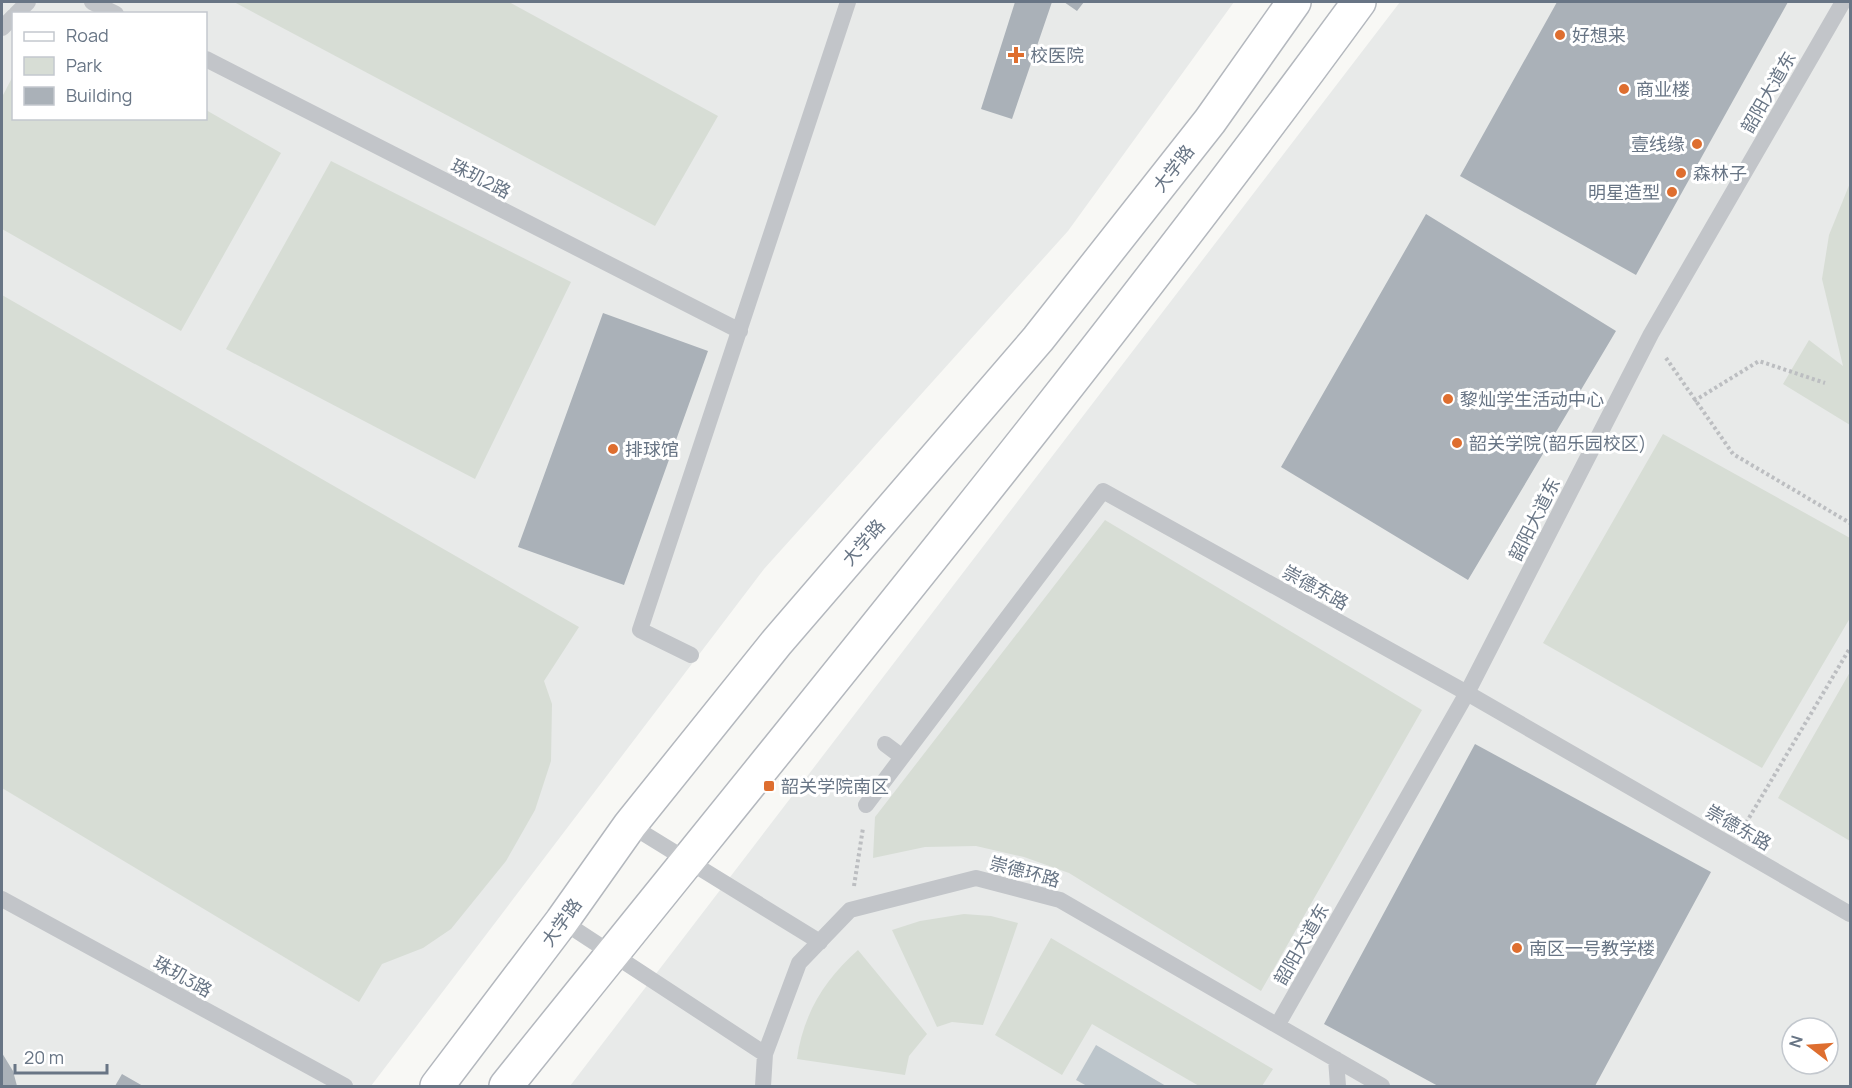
<svg xmlns="http://www.w3.org/2000/svg" width="1852" height="1088" viewBox="0 0 1852 1088" font-family="Manrope,'Noto Sans SC',sans-serif">
	<style>
		.built { fill: #e8eae9; fill-rule: evenodd }
		.green { fill: #d7ddd5 }
		.water { fill: #bcc5cb }
		.building { fill: #aab1b8 }
		.lines { fill: none; stroke-linecap: round; stroke-linejoin: round }
		.secondary-casing { stroke: #b4b8be; stroke-width: 36 }
		.path { stroke: #bcbec1; stroke-width: 4; stroke-dasharray: 3 3; stroke-linecap: butt }
		.lane { stroke: #c2c5c9; stroke-width: 16 }
		.secondary { stroke: #fff; stroke-width: 33 }
		.poi-dot { fill: #de6e2f; stroke: #fff; stroke-width: 2 }
		.labels { text-anchor: middle; dominant-baseline: central; stroke-width: 6; stroke-linejoin: round; paint-order: stroke }
		.poi-label { font-size: 18px; fill: #687585; stroke: #fff; text-anchor: start }
		.street-label { font-size: 18px; fill: #687585; stroke: #fff }
	</style>
	<rect width="100%" height="100%" fill="#f8f8f5"/>
	<!-- built -->
	<path class="built" d="M2 2H1234L1068 231 764 569 371 1086H2ZM14 14H206V118H14Z
		M1400 2H1850V1086H570ZM1792 1028H1828V1064H1792Z"/>
	<!-- green -->
	<path class="green" d="M234 2H509L718 116 655 226Z
		M13 76 14 118H206V110L281 153 181 331 2 229V97Z
		M331 161 571 282 475 479 226 349Z
		M1850 183V425L1783 384 1809 340 1843 366 1822 279 1829 235Z
		M2 295 579 627 544 681 552 704 551 761 535 810 506 861 451 929 423 948 382 964 359 1002 2 788Z
		M1663 434 1850 538V618L1762 768 1543 643Z
		M1105 520 1422 710 1261 991 1069 873 1024 857 976 846 925 847 873 858 875 817Z
		M1850 672V841L1778 798Z
		M964 914 991 916 1018 923 983 1025 952 1022 937 1027 892 930 920 921Z
		M1051 938 1273 1069 1262 1086H1199L1092 1024 1062 1075 995 1035Z
		M858 950 927 1034 909 1056 905 1075 797 1059C803 1014 825 979 858 950Z"/>
	<!-- water -->
	<path class="water" d="M1096 1045 1166 1086H1087L1076 1080Z"/>
	<!-- building -->
	<path class="building" d="M1015 2H1052L1012 119 981 109Z
		M1064 2H1084L1077 11Z
		M1557 2H1788L1636 275 1460 176Z
		M1426 214 1616 331 1468 580 1281 467Z
		M603 313 708 351 624 585 518 547Z
		M1475 744 1711 872 1595 1086H1438L1324 1024Z
		M2 1053 13 1071 17 1086H2Z
		M122 1074 143 1086H115Z"/>
	<g class="lines">
		<defs>
			<path id="secondary" d="M437 1086 562 921 630 825 777 642 1038 339 1210 121 1294 2
				M506 1086C793 728 1088 373 1359 2"/>
		</defs>
		<!-- secondary casing -->
		<use href="#secondary" class="secondary-casing"/>
		<!-- path -->
		<path class="path" d="M1666 358 1733 454 1850 523
			M1694 401 1759 361 1825 383
			M1743 828 1850 648
			M854 886 863 828"/>
		<!-- lane -->
		<path class="lane" d="M92 2 116 14
			M16 14 28 2
			M2 28 14 16
			M206 59 740 331
			M691 655 640 630 848 2
			M885 744 901 756
			M866 805 1103 491 1467 693 1850 914
			M630 825 820 942
			M2 899 345 1086
			M562 921 765 1054
			M1278 1024 1467 693 1651 334 1843 2
			M1336 1059 1338 1086
			M763 1086 765 1054 799 963 850 910 976 878 1060 900 1382 1086"/>
		<!-- secondary -->
		<use href="#secondary" class="secondary"/>
	</g>
	<!-- markers -->
	<g class="poi-dot">
		<circle cx="1560" cy="35" r="6"/>
		<path d="M1013 46h6v6h6v6h-6v6h-6v-6h-6v-6h6z"/>
		<circle cx="1624" cy="89" r="6"/>
		<circle cx="1697" cy="144" r="6"/>
		<circle cx="1681" cy="173" r="6"/>
		<circle cx="1672" cy="192" r="6"/>
		<circle cx="1448" cy="399" r="6"/>
		<circle cx="1457" cy="443" r="6"/>
		<circle cx="613" cy="449" r="6"/>
		<rect x="763" y="780" width="12" height="12" rx="3"/>
		<circle cx="1517" cy="948" r="6"/>
	</g>
	<g class="labels">
		<!-- poi labels -->
		<g class="poi-label">
			<text x="1572" y="35">好想来</text>
			<text x="1030" y="55">校医院</text>
			<text x="1636" y="89">商业楼</text>
			<text x="1685" y="144" text-anchor="end">壹线缘</text>
			<text x="1693" y="173">森林子</text>
			<text x="1660" y="192" text-anchor="end">明星造型</text>
			<text x="1460" y="399">黎灿学生活动中心</text>
			<text x="1469" y="443">韶关学院(韶乐园校区)</text>
			<text x="625" y="449">排球馆</text>
			<text x="781" y="786">韶关学院南区</text>
			<text x="1529" y="948">南区一号教学楼</text>
		</g>
		<!-- street labels -->
		<g class="street-label">
			<text transform="translate(1768 92) rotate(-60)">韶阳大道东</text>
			<text transform="translate(1173 168) rotate(-52)">大学路</text>
			<text transform="translate(481 178) rotate(27)">珠玑2路</text>
			<text transform="translate(1534 519) rotate(-63)">韶阳大道东</text>
			<text transform="translate(863 542) rotate(-49)">大学路</text>
			<text transform="translate(1316 587) rotate(29)">崇德东路</text>
			<text transform="translate(1739 827) rotate(30)">崇德东路</text>
			<text transform="translate(1025 871) rotate(15)">崇德环路</text>
			<text transform="translate(561 922) rotate(-54)">大学路</text>
			<text transform="translate(1301 944) rotate(-60)">韶阳大道东</text>
			<text transform="translate(183 976) rotate(29)">珠玑3路</text>
		</g>
	</g>
	<!-- border -->
	<rect width="1852" height="1088" fill="none" stroke="#687585" stroke-width="6"/>
	<!-- legend -->
	<rect x="12" y="12" width="195" height="108" fill="#ffffff" stroke="#c3c8ce" stroke-width="1.5"/>
	<rect x="24" y="32" width="30" height="9" fill="#ffffff" stroke="#c3c8ce" stroke-width="1.5"/>
	<text x="66" y="42" font-size="18" fill="#687585">Road</text>
	<rect x="24" y="57" width="30" height="18" fill="#d7ddd5" stroke="#c3c8ce" stroke-width="1.5"/>
	<text x="66" y="72" font-size="18" fill="#687585">Park</text>
	<rect x="24" y="87" width="30" height="18" fill="#aab1b8" stroke="#c3c8ce" stroke-width="1.5"/>
	<text x="66" y="102" font-size="18" fill="#687585">Building</text>
	<!-- north arrow -->
	<g transform="translate(1810 1046) rotate(287)"><circle r="28" fill="#ffffff" stroke="#c3c8ce" stroke-width="1.5"/>
	<path d="M0-4.5L10 22L0 15L-10 22Z" fill="#de6e2f"/>
	<text y="-9" font-size="16" font-weight="bold" text-anchor="middle" fill="#687585">N</text>
	</g>
	<!-- scale -->
	<path d="M15 1064v9h92v-9" fill="none" stroke="#687585" stroke-width="3"/>
	<text x="24" y="1064" font-size="18" fill="#687585" stroke="#ffffff" stroke-width="4.5" paint-order="stroke">20 m</text>
</svg>
